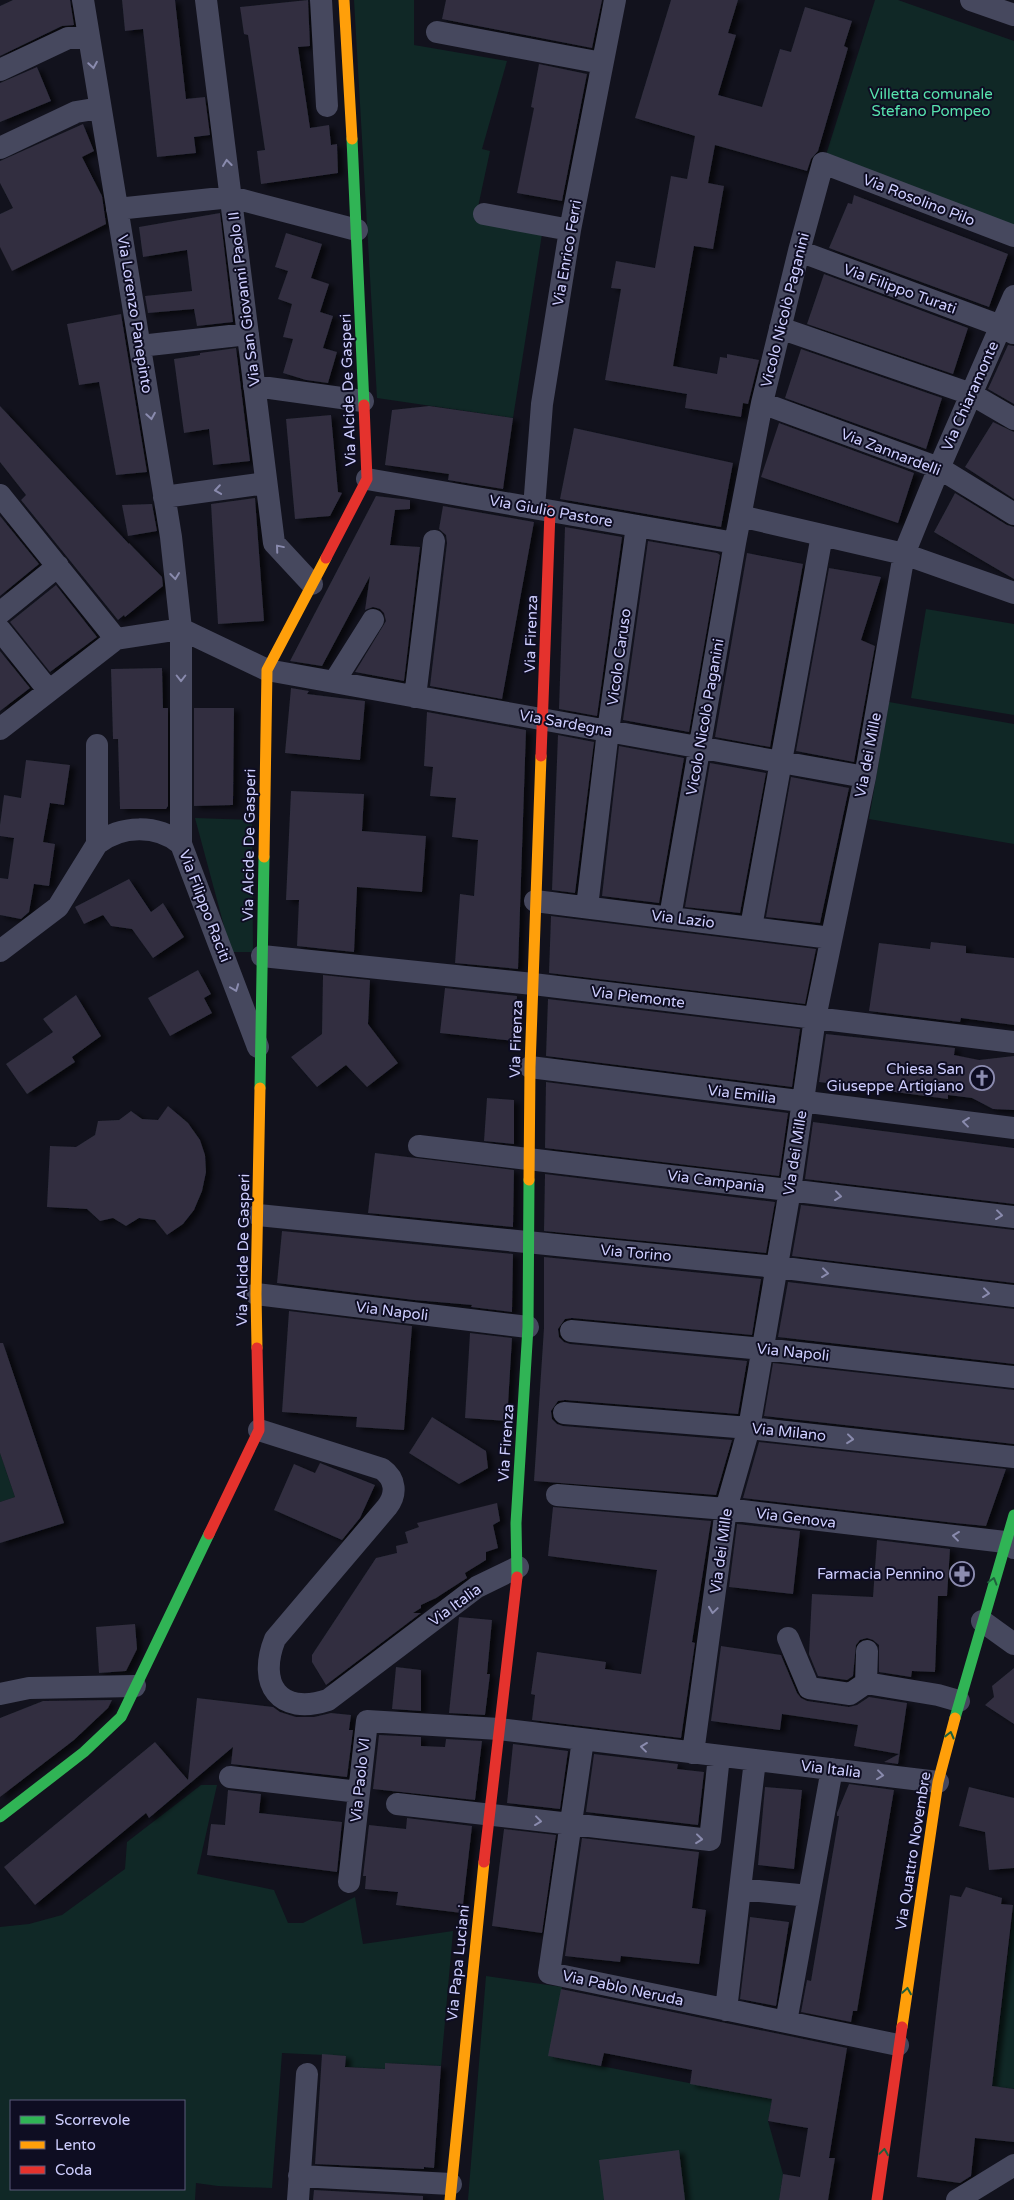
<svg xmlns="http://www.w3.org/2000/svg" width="1014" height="2200" viewBox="0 0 1014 2200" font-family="'Varela Round',sans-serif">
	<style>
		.green { fill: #102826; fill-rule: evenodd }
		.building { fill: #302f3f; filter: url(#shadow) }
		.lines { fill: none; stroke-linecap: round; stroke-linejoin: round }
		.street { stroke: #46485e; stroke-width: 22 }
		.fast { stroke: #30b455; stroke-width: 11 }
		.slow { stroke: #ff9f0a; stroke-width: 11 }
		.jam { stroke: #e5322d; stroke-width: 11 }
		.oneway { stroke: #8a8bae }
		.oneway2 { stroke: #1f603c }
		.labels { text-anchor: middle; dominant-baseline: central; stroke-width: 4; stroke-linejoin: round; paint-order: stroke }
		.park-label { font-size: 15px; fill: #57e2ad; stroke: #0e0d22 }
		.street-label { font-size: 15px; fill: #ceceff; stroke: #0e0d22 }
		.poi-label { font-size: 15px; fill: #ceceff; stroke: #0e0d22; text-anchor: end }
	</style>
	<defs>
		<filter id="shadow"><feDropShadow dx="5.5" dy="3" stdDeviation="2.5" flood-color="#0009"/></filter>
	</defs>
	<rect width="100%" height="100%" fill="#12121d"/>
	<!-- green -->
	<path class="green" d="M354 0H414V45L507 61 482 149 490 151 475 221 542 234 513 418 377 398Z
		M875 0H898L1014 41V225L825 158Z
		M926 609 1014 624V715L911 698Z
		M889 702 1014 724V844L869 819Z
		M195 818 252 820 253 952H231Z
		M0 1453 15 1497 0 1502Z
		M201 1785H217L197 1874 274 1890 288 1923H303L355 1897 363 1944 453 1931 441 2066 385 2063V2069L345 2067 346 2056 282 2053 272 2188 218 2186 196 2183 195 2200H0V1927L29 1924 62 1915 125 1869 127 1842ZM11 2101H184V2189H11Z
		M1014 1905V2089L992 2086Z
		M486 1976 562 1987 549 2056 772 2099 768 2121 783 2174 779 2200H468Z"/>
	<!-- building -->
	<path class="building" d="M13 0H70L74 25 62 26 0 56V6Z
		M122 0H175L186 99 205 97 210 135 194 137 196 153 157 157 143 29 125 31Z
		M308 0 310 46 298 47 310 128 329 125 331 145 337 144 338 173 261 184 257 151 265 150 248 35 244 34 240 7Z
		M446 0H602L592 48 442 19Z
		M671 0H738L728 33 736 35 718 95 762 107 780 49 791 52 805 7 852 21 844 46 848 48 818 151 811 159 807 171 715 145 708 183 724 186 713 249 694 246 673 366 717 374 720 357 727 358V354L759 360 748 404 743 403 741 417 685 408 687 394 605 380 621 289 611 288 616 261 655 268 671 176 687 179 695 136 635 118Z
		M539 64 587 74 562 201 517 193 534 108 531 107Z
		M37 67 51 101 0 122V83Z
		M83 124 94 151 82 157 102 196 106 224 12 271 0 247V214L13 208 0 183V161Z
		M854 195 1008 254 989 307 829 248 848 203 852 204Z
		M220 213 233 322 197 326 194 309 148 313 145 296 192 291 187 250 143 257 139 227Z
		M286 233 322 244 311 278 329 284 320 312 333 316 323 348 337 352 328 383 306 380 283 373 293 339 283 337 292 304 278 299 288 271 275 267Z
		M824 274 968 328 953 374 807 324Z
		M121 314 147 472 116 475 99 382 79 385 67 324Z
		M1008 345 1014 346V404L988 389Z
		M236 348 250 461 213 465 209 429 184 433 174 359 200 355V353Z
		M801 349 942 398 926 449 785 398Z
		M0 406 129 544V543L162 577 163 586 125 617 124 615 118 620 21 500 26 495 0 462Z
		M429 406 513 418 503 489 448 480 449 474 385 465 392 410Z
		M331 415 338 492 342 493 330 516 295 519 286 419Z
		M993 422 1014 432V499L965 467Z
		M779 423 914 473 898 523 761 477Z
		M574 428 733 463 721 527 560 499Z
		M955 493 1007 525 1014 527V579L934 532Z
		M376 496 410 500V509L395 510 390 545 420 547 404 681 355 672 386 621 384 613 380 609 373 607 365 610 370 576 322 666 290 661Z
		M255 498 264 621 218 624 211 504Z
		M152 504 157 531 128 536 122 505Z
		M443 506 534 522 502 699 430 686 447 543 446 535 439 529Z
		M0 516 39 564 0 596Z
		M565 527 622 537 597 716 559 709Z
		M648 541 717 553 720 555 689 732 623 720Z
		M747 553 803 564 770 747 715 737Z
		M829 568 881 577 861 640 875 646 854 762 796 751Z
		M56 585 97 637 50 672 10 622Z
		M0 651 30 688 0 711Z
		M162 668 163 708H168V806L166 809H120L118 739H113L111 669Z
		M291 688 309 691 307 694 365 701 360 760 285 753Z
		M194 708H234L233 805 194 806Z
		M427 712 526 730 518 969 455 963 460 894 474 896 478 840 452 837 456 798 430 796 433 767 424 766Z
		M558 735 594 742 575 893 552 890Z
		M619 746 684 758 659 903 602 896Z
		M26 760 70 765 64 805 50 803 43 842 55 844 49 886 34 884 29 912 21 919 0 915V878L8 879 14 838 0 836V825L4 795 21 798Z
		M710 763 766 773 740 913 685 907Z
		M791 777 849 788 820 923 766 917Z
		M291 791 364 794 362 831 426 836 422 892 357 887 354 952 297 946 299 900H286Z
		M129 879 151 912 163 903 184 937 153 958 132 929 111 926 103 915 84 924 75 907Z
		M551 916 816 949 805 1004 549 973Z
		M931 942 966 946V953L1014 958V1025L961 1018 960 1022 869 1011 879 943 930 949Z
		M198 970 211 994 204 998 212 1013 170 1036 148 998Z
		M323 975 370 980 368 1024 398 1063 367 1087 346 1065 317 1087 291 1057 322 1034Z
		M445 988 517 996 515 1041 440 1033Z
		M76 995 101 1036 72 1057 75 1062 27 1094 6 1064 53 1032 43 1019Z
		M548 999 800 1029 792 1087 546 1056Z
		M826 1034 955 1048 954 1055 979 1060 1014 1056V1110L993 1109 972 1098 948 1095V1099L819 1082Z
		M546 1082 788 1113 779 1176 545 1148Z
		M487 1098 514 1100V1144L484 1141Z
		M168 1106 188 1123 200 1140 205 1155 206 1172 202 1191 194 1210 183 1224 167 1235 155 1220 139 1218 126 1226 113 1218 100 1221 87 1209 47 1207 50 1146 76 1147 95 1135 98 1121 119 1120 131 1111 142 1119 158 1120Z
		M813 1122 1014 1148V1204L805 1179Z
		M375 1153 514 1170 513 1227 368 1213Z
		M545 1174 775 1202 766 1253 544 1231Z
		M801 1205 1014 1230V1283L792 1256Z
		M282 1231 513 1254 512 1312 471 1307 472 1305 414 1300 277 1283Z
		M544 1257 761 1279 752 1335 572 1318 565 1319 558 1329 559 1337 564 1342 570 1344 747 1361 738 1414 565 1400 558 1401 551 1411 552 1419 557 1424 563 1426 732 1440 716 1495 534 1481 544 1328Z
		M788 1282 1014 1309V1364L778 1337Z
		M289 1311 412 1326 404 1430 356 1427 357 1417 282 1412Z
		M470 1333 512 1338 507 1421 465 1418Z
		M0 1343H3L64 1523 0 1543V1502L15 1497 0 1453Z
		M773 1363 1014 1390V1444L764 1416Z
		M432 1417 486 1451 488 1468 459 1484 409 1453Z
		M759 1442 1006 1469 986 1526 955 1523 743 1498Z
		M320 1463 375 1485 360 1518 342 1540 274 1510 294 1464 315 1473Z
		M497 1503 500 1521 493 1525 498 1548 486 1552V1560L465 1573 467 1578 436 1598 421 1605V1608L413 1613H421L326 1685 312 1662V1655L376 1558 397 1553 396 1546 408 1543 405 1532 419 1527 417 1523Z
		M553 1507 711 1521 692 1642 695 1643 681 1738 532 1720 535 1695 531 1694 537 1652 606 1662 605 1669 641 1674 657 1570 548 1556Z
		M737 1524 800 1531 793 1594 729 1587Z
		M877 1540 950 1549 947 1596H938L935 1672 912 1671 911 1677 879 1672V1645L873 1640 867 1638 860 1640 856 1645 853 1676 847 1680 818 1676 809 1654 812 1594 873 1597Z
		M459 1617 492 1620 487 1674H490L485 1715 449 1713Z
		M135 1624 137 1649 126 1671 99 1673 96 1627Z
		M721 1646 781 1655 797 1693 801 1698 807 1701 849 1707 857 1705 869 1697 907 1703 898 1764 884 1762 899 1754 854 1746 858 1725 782 1714 780 1730 711 1721Z
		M396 1667 421 1670V1711L392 1709Z
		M1014 1668V1724L985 1705 994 1697 992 1686Z
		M197 1698 273 1707 280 1712 296 1717H314L331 1713 351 1715 349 1730H353L347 1777 231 1764 233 1747 149 1818 146 1813 35 1905 4 1867 155 1742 188 1780Z
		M112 1700 108 1708 74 1740 0 1797V1718L43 1701Z
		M379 1735 421 1737V1746L445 1747 446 1739 482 1741 475 1800 373 1789Z
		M513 1744 568 1751 560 1809 507 1803Z
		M594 1754 678 1764 677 1769 704 1772 698 1825 586 1812Z
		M849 1784 894 1790 857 2011H853L851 2022 801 2012 807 1980 811 1981 839 1816H837V1813Z
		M765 1787 802 1790 794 1869 758 1865Z
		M969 1787 1014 1798V1868L989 1870 985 1832 959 1826Z
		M228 1790 261 1794 259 1813 342 1822 337 1872 207 1855 211 1824 225 1825Z
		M407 1818 472 1826 462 1913 396 1905 398 1892 365 1889 366 1876H363L369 1825 406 1829Z
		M504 1829 556 1835 542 1933 492 1926Z
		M582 1838 699 1852 692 1908 706 1910 699 1964 621 1956 620 1962 565 1956Z
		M966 1887 1002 1898 1001 1904 1013 1905 992 2086 1014 2089V2142L975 2138 971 2176 960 2183 917 2177 950 1895 961 1897Z
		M750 1917 789 1922 776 2006 740 1999Z
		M561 1989 847 2048 829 2158H835L828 2200H779L783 2174 800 2177 808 2128 768 2121 772 2099 690 2084 692 2070 604 2053 601 2066 548 2056Z
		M322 2054 346 2056 345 2067 385 2069V2063L441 2066 434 2168 424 2167V2169L315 2164Z
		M679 2150 685 2200H604L599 2160Z
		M314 2190 423 2196V2200H313Z"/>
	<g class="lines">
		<!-- street -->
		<path class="street" d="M83 0 171 537 181 629V844L258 1047
			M206 0 274 543 312 584
			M321 0 327 106
			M971 0 1014 15
			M437 32 602 63
			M0 70 68 38H89
			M0 148 76 112 100 108
			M117 209 231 197 357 230
			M484 214 570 230
			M799 251 1001 326 1013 333
			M780 328 971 394 1014 419
			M140 346 248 334
			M254 386 363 401
			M762 403 939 468 1014 514
			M367 479 735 543
			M0 495 116 639
			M164 497 266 483
			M534 508 542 404 570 230 615 0
			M740 516 904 554 1014 593
			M0 613 58 566
			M181 629 267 670 865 777
			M0 630 49 691
			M334 682 373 620
			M415 697 434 541
			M0 729 116 639 181 629
			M97 745V844
			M535 901 831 938
			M587 907 608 731 637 526
			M670 917 735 543 762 403 799 251 823 163 1014 236
			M751 927 822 535
			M0 951 58 907 97 844C121 825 157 824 181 844
			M262 956 533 984 1014 1042
			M530 1067 1014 1128
			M419 1146 1014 1217
			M258 1215 776 1267 1014 1296
			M256 1294 528 1327
			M571 1331 763 1349 1014 1377
			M564 1413 749 1428 1014 1457
			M259 1430 382 1469C396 1479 397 1494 387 1507L275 1639C257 1684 279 1716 328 1700L477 1587 518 1567
			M557 1495 726 1509 1005 1542 1014 1548
			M982 1621 1014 1644
			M788 1638 809 1688 850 1694 866 1683 938 1695 959 1701
			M866 1683 867 1651
			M0 1694 29 1688 135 1686
			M583 1740 549 1973 898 2045
			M693 1753 726 1509 749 1428 790 1190 815 1018 865 777 904 554 939 468 1014 296
			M230 1777 359 1792
			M397 1804 710 1840 719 1756
			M349 1882 367 1721 499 1729 938 1782
			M740 1889 809 1896
			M726 2010 755 1760
			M786 2022 832 1769
			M299 2176 451 2184
			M298 2200 307 2074
			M957 2200 1014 2165"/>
		<!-- fast -->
		<path class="fast" d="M352 139 364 405
			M260 1088 264 857
			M517 1577 516 1523 528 1327 529 1180
			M955 1718 1014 1515
			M0 1817 84 1752 121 1717 209 1534"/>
		<!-- slow -->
		<path class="slow" d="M344 0 352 139
			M264 857 267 670 326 558
			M529 1180 530 1067 541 756
			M257 1348 256 1294 260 1088
			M902 2027 938 1782 955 1718
			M450 2200 484 1862"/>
		<!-- jam -->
		<path class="jam" d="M326 558 367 479 364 405
			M541 756 550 511
			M209 1534 259 1430 257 1348
			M484 1862 517 1577
			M877 2200 902 2027"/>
	</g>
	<!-- one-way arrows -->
	<defs><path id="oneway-chevron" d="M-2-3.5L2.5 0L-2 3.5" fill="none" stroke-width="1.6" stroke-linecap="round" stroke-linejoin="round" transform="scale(1.25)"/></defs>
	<g class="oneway">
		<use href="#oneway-chevron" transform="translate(93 65) rotate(81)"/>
		<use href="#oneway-chevron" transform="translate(227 163) rotate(-97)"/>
		<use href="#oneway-chevron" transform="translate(151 416) rotate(81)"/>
		<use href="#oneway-chevron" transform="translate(218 490) rotate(172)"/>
		<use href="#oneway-chevron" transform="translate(279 548) rotate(-130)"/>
		<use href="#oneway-chevron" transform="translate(175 576) rotate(83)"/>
		<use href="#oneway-chevron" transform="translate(181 678) rotate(90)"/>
		<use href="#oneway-chevron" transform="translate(235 988) rotate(69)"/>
		<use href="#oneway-chevron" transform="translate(966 1122) rotate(-173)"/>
		<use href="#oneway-chevron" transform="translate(838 1196) rotate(7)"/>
		<use href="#oneway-chevron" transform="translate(999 1215) rotate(7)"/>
		<use href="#oneway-chevron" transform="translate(825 1273) rotate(7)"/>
		<use href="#oneway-chevron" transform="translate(986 1293) rotate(7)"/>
		<use href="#oneway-chevron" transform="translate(850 1439) rotate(6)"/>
		<use href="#oneway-chevron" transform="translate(956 1536) rotate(-173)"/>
		<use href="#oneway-chevron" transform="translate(713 1610) rotate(98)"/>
		<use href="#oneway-chevron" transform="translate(644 1747) rotate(-173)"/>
		<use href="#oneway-chevron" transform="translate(880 1775) rotate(7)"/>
		<use href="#oneway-chevron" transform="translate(538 1821) rotate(7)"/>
		<use href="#oneway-chevron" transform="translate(699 1839) rotate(6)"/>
	</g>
	<g class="oneway2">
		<use href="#oneway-chevron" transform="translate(993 1581) rotate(-74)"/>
		<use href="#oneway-chevron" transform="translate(950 1735) rotate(-76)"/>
		<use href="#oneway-chevron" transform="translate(907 1991) rotate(-81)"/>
		<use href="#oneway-chevron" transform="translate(884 2152) rotate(-82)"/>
	</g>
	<!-- icons -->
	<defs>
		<symbol id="church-ring" viewBox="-11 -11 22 22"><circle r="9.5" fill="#0e0d22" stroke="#8c8cb0" stroke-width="1.5"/><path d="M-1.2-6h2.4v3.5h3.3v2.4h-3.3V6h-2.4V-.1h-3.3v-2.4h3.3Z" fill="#8c8cb0"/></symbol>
		<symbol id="pharmacy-ring" viewBox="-11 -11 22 22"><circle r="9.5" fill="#0e0d22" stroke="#8c8cb0" stroke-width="1.5"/><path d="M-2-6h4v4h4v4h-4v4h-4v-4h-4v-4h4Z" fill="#8c8cb0"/></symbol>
	</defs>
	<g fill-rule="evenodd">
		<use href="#church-ring" x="968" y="1064" width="28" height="28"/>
		<use href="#pharmacy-ring" x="948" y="1560" width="28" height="28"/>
	</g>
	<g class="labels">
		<!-- park labels -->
		<g class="park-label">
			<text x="931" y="94">Villetta comunale<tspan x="931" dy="17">Stefano Pompeo</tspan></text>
		</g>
		<!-- street labels -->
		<g class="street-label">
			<text transform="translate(919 200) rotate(21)">Via Rosolino Pilo</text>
			<text transform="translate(567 253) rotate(-80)">Via Enrico Ferri</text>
			<text transform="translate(900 289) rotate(20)">Via Filippo Turati</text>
			<text transform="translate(244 299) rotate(-97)">Via San Giovanni Paolo II</text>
			<text transform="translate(785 310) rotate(-76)">Vicolo Nicolò Paganini</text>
			<text transform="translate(135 314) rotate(81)">Via Lorenzo Panepinto</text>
			<text transform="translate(348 390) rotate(-92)">Via Alcide De Gasperi</text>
			<text transform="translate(970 396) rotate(-66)">Via Chiaramonte</text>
			<text transform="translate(891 452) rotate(21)">Via Zannardelli</text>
			<text transform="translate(551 511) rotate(10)">Via Giulio Pastore</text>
			<text transform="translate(531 634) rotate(-88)">Via Firenza</text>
			<text transform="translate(619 657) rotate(-82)">Vicolo Caruso</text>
			<text transform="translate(705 717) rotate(-80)">Vicolo Nicolò Paganini</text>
			<text transform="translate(566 723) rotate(10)">Via Sardegna</text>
			<text transform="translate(868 755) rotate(-79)">Via dei Mille</text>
			<text transform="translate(249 845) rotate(-89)">Via Alcide De Gasperi</text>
			<text transform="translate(205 906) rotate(69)">Via Filippo Raciti</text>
			<text transform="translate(683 919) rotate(7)">Via Lazio</text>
			<text transform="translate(638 997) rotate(7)">Via Piemonte</text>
			<text transform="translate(516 1039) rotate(-88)">Via Firenza</text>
			<text transform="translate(742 1094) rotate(7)">Via Emilia</text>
			<text transform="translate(795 1153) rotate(-81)">Via dei Mille</text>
			<text transform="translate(716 1181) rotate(7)">Via Campania</text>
			<text transform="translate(243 1250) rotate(-89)">Via Alcide De Gasperi</text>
			<text transform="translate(636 1253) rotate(5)">Via Torino</text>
			<text transform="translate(392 1311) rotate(7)">Via Napoli</text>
			<text transform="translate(793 1352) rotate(6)">Via Napoli</text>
			<text transform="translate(789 1432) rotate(6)">Via Milano</text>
			<text transform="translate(506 1443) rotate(-86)">Via Firenza</text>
			<text transform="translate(796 1518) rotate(7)">Via Genova</text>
			<text transform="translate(721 1551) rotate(-82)">Via dei Mille</text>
			<text transform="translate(455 1605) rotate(-36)">Via Italia</text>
			<text transform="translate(831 1769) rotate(7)">Via Italia</text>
			<text transform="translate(360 1780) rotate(-84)">Via Paolo VI</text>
			<text transform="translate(913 1851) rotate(-81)">Via Quattro Novembre</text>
			<text transform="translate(458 1963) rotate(-84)">Via Papa Luciani</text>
			<text transform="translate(623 1988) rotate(12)">Via Pablo Neruda</text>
		</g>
		<!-- poi labels -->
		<g class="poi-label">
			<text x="964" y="1069">Chiesa San<tspan x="964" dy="17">Giuseppe Artigiano</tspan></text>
			<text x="944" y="1574">Farmacia Pennino</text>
		</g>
	</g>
	<!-- legend -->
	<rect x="10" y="2100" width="175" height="90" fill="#0e0d22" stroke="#5b5a7a"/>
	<rect x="20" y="2116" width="25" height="8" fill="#30b455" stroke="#5b5a7a"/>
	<text x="55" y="2125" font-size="15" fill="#ceceff">Scorrevole</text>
	<rect x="20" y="2141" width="25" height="8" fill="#ff9f0a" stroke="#5b5a7a"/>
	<text x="55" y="2150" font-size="15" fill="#ceceff">Lento</text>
	<rect x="20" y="2166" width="25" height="8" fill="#e5322d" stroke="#5b5a7a"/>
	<text x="55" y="2175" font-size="15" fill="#ceceff">Coda</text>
</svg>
